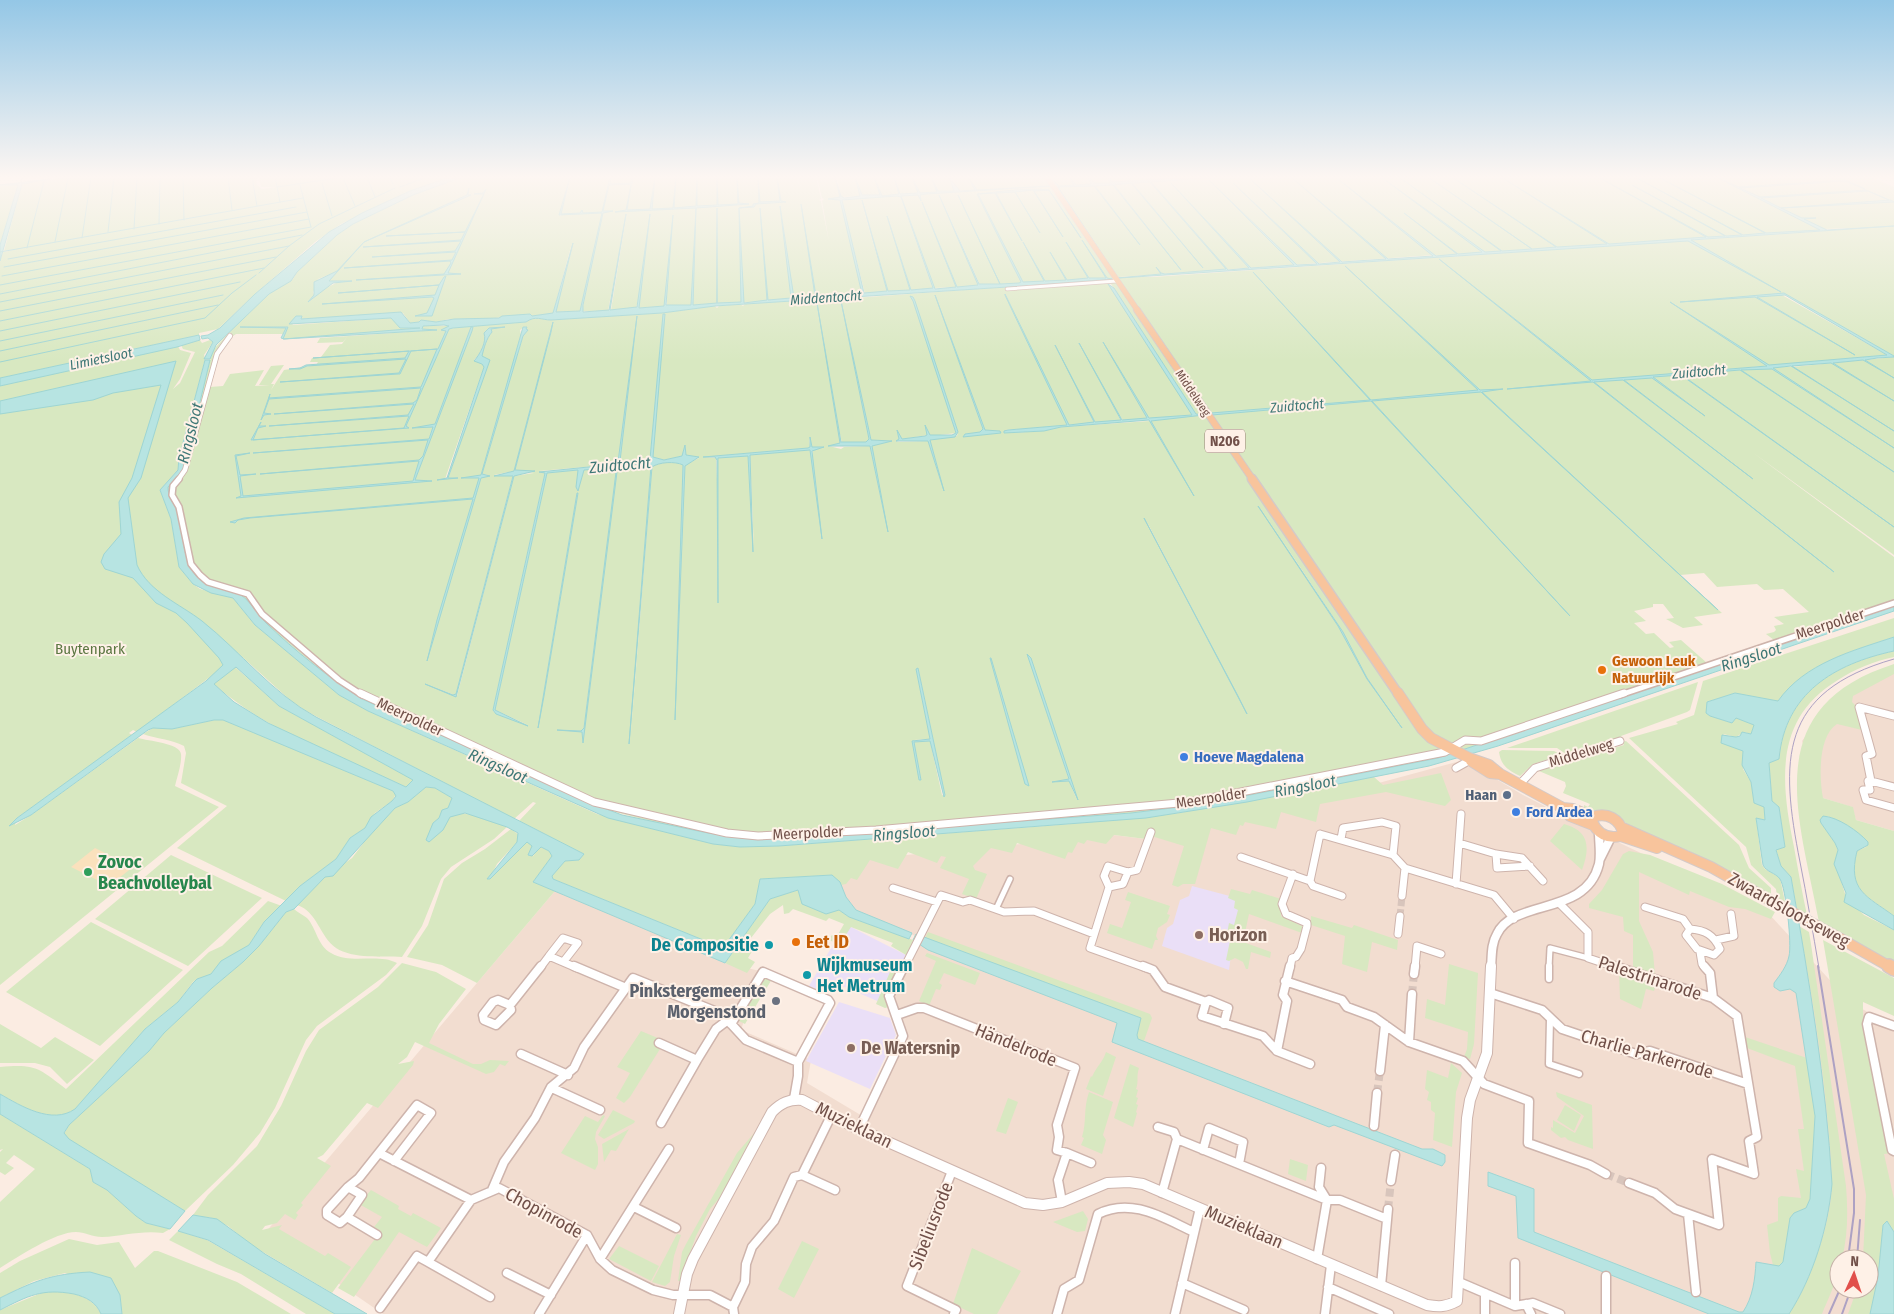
<svg xmlns="http://www.w3.org/2000/svg" width="1894" height="1314" viewBox="0 0 1894 1314" font-family="'Fira Sans Condensed',sans-serif">
	<style>
		.residential { fill: #f2ddd0; fill-rule: evenodd }
		.education { fill: #eadff7 }
		.green { fill: #d8e8c1; fill-rule: evenodd }
		.sand { fill: #fae1bd }
		.water { fill: #b7e4e2; stroke: #9ed5d3; fill-rule: evenodd }
		.lines { fill: none; stroke-linecap: round; stroke-linejoin: round }
		.stream { stroke: #9ed5d3; stroke-width: 1 }
		.minor-tunnel-far1 { stroke: #d8c5bc; stroke-width: 7; stroke-dasharray: 7 3; stroke-linecap: butt }
		.minor-tunnel { stroke: #d8c5bc; stroke-width: 8; stroke-dasharray: 8 4.5; stroke-linecap: butt }
		.pedestrian-far1-casing { stroke: #ceb4ac; stroke-width: 8 }
		.pedestrian-casing { stroke: #ceb4ac; stroke-width: 9 }
		.minor-far4-casing { stroke: #ceb4ac; stroke-width: 4.5 }
		.minor-far3-casing { stroke: #ceb4ac; stroke-width: 6 }
		.minor-far2-casing { stroke: #ceb4ac; stroke-width: 8 }
		.minor-far1-casing { stroke: #ceb4ac; stroke-width: 9 }
		.minor-casing { stroke: #ceb4ac; stroke-width: 11 }
		.tertiary-far1-casing { stroke: #ceb4ac; stroke-width: 11 }
		.tertiary-casing { stroke: #ceb4ac; stroke-width: 12 }
		.primary-far4-casing { stroke: #d4cac8; stroke-width: 6 }
		.primary-far3-casing { stroke: #d4cac8; stroke-width: 8 }
		.primary-far2-casing { stroke: #d4cac8; stroke-width: 11 }
		.primary-far1-casing { stroke: #d4cac8; stroke-width: 12 }
		.primary-casing { stroke: #d4cac8; stroke-width: 16 }
		.pedestrian-far1 { stroke: #fff; stroke-width: 5 }
		.pedestrian { stroke: #fff; stroke-width: 6 }
		.minor-far4 { stroke: #fff; stroke-width: 3 }
		.minor-far3 { stroke: #fff; stroke-width: 4.5 }
		.minor-far2 { stroke: #fff; stroke-width: 5 }
		.minor-far1 { stroke: #fff; stroke-width: 7 }
		.minor { stroke: #fff; stroke-width: 8 }
		.tertiary-far1 { stroke: #fff; stroke-width: 8 }
		.tertiary { stroke: #fff; stroke-width: 10 }
		.primary-far4 { stroke: #f8c49c; stroke-width: 5 }
		.primary-far3 { stroke: #f8c49c; stroke-width: 6 }
		.primary-far2 { stroke: #f8c49c; stroke-width: 8 }
		.primary-far1 { stroke: #f8c49c; stroke-width: 10 }
		.primary { stroke: #f8c49c; stroke-width: 13 }
		.tram-far1 { stroke: #ada1c3; stroke-width: 1 }
		.tram { stroke: #ada1c3; stroke-width: 2 }
		.primary-bridge-casing { stroke: #d4cac8; stroke-width: 12; stroke-linecap: butt }
		.primary-bridge { stroke: #f8c49c; stroke-width: 10 }
		.food-dot { fill: #e8710a; stroke: #fef1e7; stroke-width: 2 }
		.shop-dot { fill: #3f7fe0; stroke: #fef1e7; stroke-width: 2 }
		.service-dot { fill: #5c6f8a; stroke: #fef1e7; stroke-width: 2 }
		.leisure-dot { fill: #2e9e5b; stroke: #fef1e7; stroke-width: 2 }
		.education-dot { fill: #8d6e63; stroke: #fef1e7; stroke-width: 2 }
		.culture-dot { fill: #0f9aa8; stroke: #fef1e7; stroke-width: 2 }
		.worship-dot { fill: #6b7280; stroke: #fef1e7; stroke-width: 2 }
		.labels { text-anchor: middle; dominant-baseline: central; stroke-width: 4; stroke-linejoin: round; paint-order: stroke }
		.far-street-label { font-size: 12px; fill: #715049; stroke: #fef1e7 }
		.far-water-label { font-size: 14px; font-style: italic; fill: #3e7776; stroke: #fef1e7 }
		.shield { fill: #fef1e7; stroke: #9b8078; stroke-width: 1 }
		.shield-label { font-size: 14px; font-weight: bold; fill: #715049 }
		.street-label { font-size: 15px; fill: #715049; stroke: #fef1e7 }
		.park-label { font-size: 15px; fill: #5c7742; stroke: #fef1e7 }
		.food-label { font-size: 15px; font-weight: bold; fill: #c56008; stroke: #fef1e7; text-anchor: start }
		.shop-label { font-size: 15px; font-weight: bold; fill: #366cbe; stroke: #fef1e7; text-anchor: start }
		.service-label { font-size: 15px; font-weight: bold; fill: #4e5e75; stroke: #fef1e7; text-anchor: end }
		.water-label { font-size: 16px; font-style: italic; fill: #3e7776; stroke: #fef1e7 }
		.near-leisure-label { font-size: 18px; font-weight: bold; fill: #27864d; stroke: #fef1e7; text-anchor: start }
		.near-street-label { font-size: 18px; fill: #715049; stroke: #fef1e7 }
		.near-education-label { font-size: 18px; font-weight: bold; fill: #785e54; stroke: #fef1e7; text-anchor: start }
		.near-food-label { font-size: 18px; font-weight: bold; fill: #c56008; stroke: #fef1e7; text-anchor: start }
		.near-culture-label { font-size: 18px; font-weight: bold; fill: #0d838f; stroke: #fef1e7; text-anchor: end }
		.near-worship-label { font-size: 18px; font-weight: bold; fill: #5b616d; stroke: #fef1e7; text-anchor: end }
	</style>
	<rect width="100%" height="100%" fill="#fbece2"/>
	<!-- residential -->
	<path class="residential" d="M1894 667V831L1856 820 1852 807 1820 797 1802 741 1830 702Z
		M1464 760 1523 795 1574 821 1770 915 1850 1002 1894 1027V1314H383L265 1233 555 891 725 963 760 971 741 1030 811 1060 807 1083 869 1120 905 1025 893 994 922 939 856 910 846 897 841 885 865 859 1113 835 1146 839 1148 835 1211 828ZM1839 1259H1869V1289H1839Z"/>
	<!-- education -->
	<path class="education" d="M1192 886 1241 899 1235 926 1229 970 1162 946 1167 928 1173 924 1180 900 1189 896Z
		M845 924 906 955 882 1003 833 982 826 993 809 986Z
		M839 1002 890 1018 896 1035 870 1089 806 1061Z"/>
	<!-- green -->
	<path class="green" d="M66 177H256L257 185 262 189 277 187H261L259 177H450L410 191 341 224 315 242 255 294 218 329 199 333V335L0 378V261L3 252 14 250 4 251 22 184Z
		M462 177H570L560 216 562 215 561 213 571 177H737L738 185V177H777V180L778 177H797L799 186 798 177H816L821 199 819 200 821 201 829 242 822 201 824 199 822 198 817 177H835L840 197 829 199 840 200 862 292 861 294 837 297 841 299 1045 284 1046 285 1051 283 1068 284 1069 282 1112 279 1107 278 1102 271 1106 278 1024 283 1011 262 1021 283 980 285 940 196 978 285 957 287 940 249 956 287 934 288 905 210 933 289 911 290 887 217 910 290 888 292 861 201 887 291 865 294 842 202 845 199 870 197 862 195 856 177H949L954 187 953 191 938 192 932 180 937 192 928 194 972 191 958 190 951 177H1088L1091 184 1071 185 1095 186 1109 184 1095 183 1089 177H1716L1820 230 1491 252H1484L1478 249 1482 253 1445 256 1448 257 1881 227 1824 229 1719 177H1870L1894 187V356L1785 294 1782 295 1887 355 1507 389 1649 377 1653 379 1654 377 1750 368H1769L1774 370 1773 367H1792L1894 357V555L1752 452 1894 557V605L1438 758 1204 804 1131 813 767 839 708 833 658 823 604 809 362 699C328 677 296 651 266 623 260 617 256 609 249 603 235 590 209 592 196 576 182 560 184 532 177 511 174 502 168 498 168 487L184 469 210 360 214 349 234 327 271 292 293 279 297 272 337 235 353 224 413 195ZM626 217 611 310 636 308 639 297V308L664 307 667 280V306L691 305 693 279V305L715 304 717 302 720 304 766 301 768 299 769 301 791 299 783 224 793 297C807 301 821 295 835 297L794 301 793 302 790 301 745 304 743 306 740 304 719 306 717 308 715 306 662 313 551 320C541 320 536 315 526 322L474 325 415 480 416 482H412L419 466V460L423 456 433 427 432 426 435 424 472 325 449 329 419 396 421 389 419 388 422 386 449 326H423L422 331 320 338 317 343 343 342 347 337 342 344 330 345 321 357 312 358 310 362H318L316 365 284 370 271 390 274 384H271L284 365 271 366 259 385H270L255 386 264 370 230 374 223 386 210 387C215 368 218 345 236 334H283V339L417 329 420 327 391 318 292 325 302 316 300 319 403 313 410 323 419 322 421 320 436 322 449 319 478 320 530 314 532 316 553 313 572 243 556 312 580 311 600 223 582 311H608ZM1434 255 1443 257 1153 277H1119ZM336 272 329 281 338 282 324 289 309 302 315 295 313 293 318 279ZM1108 284H1111L1114 288 1196 414H1203L1150 421 1061 427 1042 431 1013 433 1005 430 1094 423 1087 408 1096 423 1121 421 1117 413 1124 421 1145 419 1147 417 1151 418 1193 415ZM935 295 985 430 1000 431V433L966 436 965 434 980 432 983 429ZM663 314 653 457 664 460 682 456 685 445 686 455 699 458 685 465 675 720 683 465C675 461 659 462 652 467L630 744 651 466 632 464 618 467 617 470 616 468 611 467 584 470 577 491 578 470 547 473 495 710 528 725 494 712 493 710 545 472 539 471 608 465 618 462 637 316 620 461 632 463 650 459ZM553 322 515 470 534 473 514 476 457 696 426 684 453 695 456 694 513 475H494L514 471ZM846 325 871 440 892 441 871 446 888 532 870 446 844 447 841 449 829 446 840 443 839 430 842 443 866 442 869 439ZM524 327 528 330 523 336 482 474 488 475 481 478 426 661 473 500 472 499 474 498 480 478 477 477 481 475 521 335 520 330ZM491 329 492 332 487 338 481 356 489 360 448 479H445L484 367V365L474 360C480 354 486 343 485 334ZM923 329 958 432 957 436 930 440 944 491 928 441 899 442 896 441 899 439 897 430 900 438 903 439 928 435 926 429 928 434 932 436 956 433ZM809 438 812 447H814L812 456 809 449 750 455 754 550 748 456 718 458 717 480 716 458 704 457 808 448 810 447ZM616 472 582 742V732L559 730 581 731 584 728ZM577 493H578L538 728ZM1144 518 1149 526 1247 714ZM1280 537 1343 632 1367 678 1402 727 1367 679 1338 626ZM1704 573 1717 587 1757 584 1764 590 1783 589 1809 612 1774 617 1784 624 1774 626 1776 630 1774 632 1766 634 1774 640 1707 663 1681 640 1669 642 1674 647 1670 648 1654 633 1646 634 1634 623 1646 621 1634 611 1653 607V604H1663L1674 618 1666 619 1683 628 1703 625 1694 617 1722 613 1680 575ZM1029 654 1077 800 1069 781 1052 782 1069 780ZM918 668 945 796 942 795 930 741 914 742 921 780H919L914 740 930 739 916 669Z
		M837 177H855L860 196 841 197Z
		M18 185 0 244V186Z
		M200 340 202 343 210 340 213 342 204 355 205 359 179 458 178 470 160 490 171 519 179 567 193 584 200 589 233 598 255 625 339 695 368 711 597 814 713 844 740 847 779 846 1071 824 1179 813 1374 777 1383 785 1441 773 1451 800 1445 806 1386 792 1320 804 1316 822 1281 812 1276 829 1245 822 1243 826 1240 825 1236 835 1211 828 1195 884H1183L1178 887 1172 885 1184 846 1148 835 1146 839 1114 835 1106 844 1087 840 1084 844 1078 842 1072 853 1068 852 1065 859 1017 843 1012 853 991 848 973 866 975 870 987 874 976 899 962 894 969 879 940 868 946 857 941 856 937 863 908 852 898 869 870 860 857 880 851 878 846 884 841 885 832 875 760 879 755 904 723 948 553 879 552 876 565 861 579 860 584 854 519 821 536 803 533 802 514 819 306 711 291 701 238 653 218 671 137 732 133 730 129 733 132 735 17 818 15 825 31 815 138 738C148 741 180 743 181 754 182 764 177 777 175 786L219 807 0 985V386L178 346 180 350 191 353 180 379 173 389 180 383 195 352 183 349 181 345Z
		M1894 618V637C1852 651 1805 663 1778 702L1735 693 1707 702 1710 716 1732 723 1735 717 1754 725 1751 734 1744 732 1736 737 1723 734 1743 751V769L1751 782 1754 803 1764 807 1765 820 1756 818 1762 865 1765 869 1780 878 1785 902 1777 897 1776 889 1751 865 1746 847 1629 738 1678 724 1676 722 1694 715 1703 681Z
		M1894 651V657C1874 661 1855 669 1838 680 1773 719 1781 783 1794 847 1798 870 1802 892 1807 915L1797 910 1791 877 1781 866 1776 849 1785 847 1779 807 1772 801 1769 763 1779 759C1785 693 1834 664 1894 651Z
		M1894 664V674L1853 696 1852 702 1857 707 1862 730 1837 724C1818 736 1819 778 1823 798L1853 807 1856 820 1894 831V916C1866 895 1847 891 1857 851L1866 847 1868 842 1866 840 1832 818 1827 816 1821 823 1835 843 1839 854 1835 861 1846 897 1864 915 1894 930V963L1819 922C1799 815 1757 708 1894 664Z
		M235 667 279 706 414 780 406 787C343 758 266 731 214 684Z
		M1698 682 1690 710 1687 712 1621 736 1623 739 1620 740 1617 738 1566 754 1557 748H1507Z
		M214 720H223L239 726 393 791 396 794 392 801 375 813 365 828 350 838 336 859 300 886 286 901 177 848 227 806 181 783 186 753 184 746C171 739 157 739 143 734L153 728 172 729Z
		M1626 741 1739 845 1749 868 1771 888V895L1689 851 1638 831 1617 817 1602 811 1584 810V805L1588 807 1590 804 1563 793 1566 786 1565 782 1539 771 1610 746 1614 748 1624 745 1622 742Z
		M1502 750 1554 751 1562 755 1533 764 1520 776C1508 770 1501 766 1499 752Z
		M426 787 435 788 452 798 448 808 442 810 439 818 433 823 446 821C459 804 490 821 507 827L494 839 451 867 441 879 422 926 402 957C382 956 353 959 336 948 319 936 318 912 297 905L325 877 352 858 375 828 395 808 408 802Z
		M1564 824C1590 831 1590 848 1582 870L1550 841Z
		M511 829 519 835 517 842 497 864 490 878 527 841 533 846 528 855 533 856 540 847 549 851 552 856 533 882 555 891 477 983 442 965 407 957 428 925 444 879 462 863 485 849Z
		M1629 851 1650 855 1722 884 1775 912 1771 919 1745 909 1729 907 1690 891 1689 895 1639 872V921L1653 952 1655 975 1633 968V935L1624 931 1623 917 1589 908V904L1602 890 1623 854Z
		M171 855 262 898 188 966 95 919Z
		M1231 889 1250 894 1252 890 1281 899V916L1304 927 1302 933 1249 914 1243 942 1271 952 1270 958 1251 952 1248 969H1246L1243 962 1235 958 1229 961 1226 960 1231 936 1227 934 1229 923 1234 925 1238 910 1234 908 1235 901 1228 898Z
		M798 890 801 900 839 910 849 917 913 940V946L906 955 891 946 893 943 851 927 840 944 828 940 832 935 837 936 844 924 829 918 826 921 793 909 789 913 784 914 783 905 770 914 747 943V945L754 948 748 958 755 962 747 973 725 963 770 899Z
		M1128 892 1170 906 1167 914 1170 915 1167 922 1158 928 1156 936 1158 940H1155L1152 949 1107 933 1110 924 1122 928 1131 902 1125 900Z
		M268 901 282 906 264 922 249 945 218 965 212 974 197 979 193 982 178 1002 145 1029 75 1109C52 1125 21 1106 0 1094V1067C37 1064 38 1068 66 1089L209 952 222 946Z
		M294 909C297 912 303 915 307 918 317 929 317 945 331 953 351 965 377 953 397 963L386 975 317 1026 306 1040 275 1108 260 1133 233 1165 185 1211 68 1139 64 1134 69 1125 149 1051 164 1033 212 988 243 962 259 946 286 912Z
		M1311 916 1352 928 1354 925 1398 940 1397 950 1372 942 1367 972 1342 964 1345 936 1311 925Z
		M91 922 183 970 100 1046 6 992Z
		M1799 926 1809 932 1811 944 1846 1186C1848 1210 1848 1235 1842 1259H1839C1839 1279 1829 1296 1822 1314H1789C1809 1284 1827 1233 1831 1197 1833 1173 1830 1149 1828 1125 1822 1058 1812 992 1799 926Z
		M928 932 1150 1014 1152 1018 1144 1041 1138 1039 1137 1035 1141 1018 925 938Z
		M1823 940 1894 978V1016L1863 1002V1014L1888 1148 1892 1153 1884 1154 1894 1199V1232L1887 1221 1883 1225 1878 1277 1870 1314H1848L1857 1289H1869V1259H1863L1866 1195Z
		M927 953 980 973 975 985 944 973 939 983 942 985 940 990 936 989 929 1006 919 1001 936 961 925 956Z
		M895 960 901 963 886 994 889 1007 885 1008 876 1004 890 972 888 971Z
		M402 963 436 972 466 989 439 1024 429 1043 473 1064H481L490 1060 509 1061 505 1066 500 1064 494 1072 486 1074 415 1042 407 1057 398 1064 414 1061 413 1065 378 1108 367 1103 323 1155 317 1158 331 1166 301 1203 303 1205 296 1213 298 1215 295 1220 285 1214 277 1223 265 1226 262 1230 282 1225 279 1229 325 1256 328 1253 351 1267 332 1293 251 1245 228 1226 209 1217H201L193 1215 208 1195 257 1146 281 1106 306 1051 319 1030 378 987Z
		M1449 964 1478 973 1474 1044 1470 1059 1464 1057 1467 1049 1468 1032 1425 1018 1427 999 1445 1005Z
		M1621 971 1656 984 1654 991 1646 989 1641 1009 1620 999 1619 972Z
		M765 975 772 979 745 1024 737 1020Z
		M0 1024 41 1048 55 1037 94 1060 67 1084 50 1067 35 1063H0Z
		M641 1031 665 1041 630 1097 624 1103 616 1098 630 1073 617 1067Z
		M1745 1037 1807 1058 1815 1116 1810 1199 1806 1208 1794 1213 1790 1218 1783 1262 1779 1266 1773 1265 1770 1253 1767 1225 1778 1221V1198L1781 1196 1801 1198 1796 1169 1804 1171 1798 1129H1804L1795 1066 1747 1048Z
		M1106 1052 1116 1057 1103 1096 1086 1089 1091 1076 1092 1077C1096 1067 1103 1062 1106 1052Z
		M1451 1063 1462 1073 1456 1092 1452 1147 1433 1140 1435 1113 1431 1110V1102L1427 1100 1429 1092 1425 1089 1427 1070 1448 1078Z
		M1130 1064 1139 1068C1136 1077 1139 1081 1136 1089L1138 1090 1136 1097 1138 1098 1136 1104 1138 1105 1136 1112 1137 1113 1133 1127 1114 1118Z
		M1089 1092 1113 1102 1103 1135 1106 1140 1102 1154 1081 1145 1084 1138 1082 1137C1087 1121 1083 1109 1089 1092Z
		M1556 1092 1592 1105 1593 1149 1568 1140 1565 1137 1561 1138 1551 1130V1127L1553 1128V1120L1575 1133 1584 1116 1557 1097Z
		M1008 1098 1018 1102 1006 1134 996 1131Z
		M1565 1105 1581 1115 1574 1131 1557 1120Z
		M613 1110 635 1121 634 1123 604 1139 598 1135Z
		M0 1114 90 1169 93 1182 107 1190 136 1216 146 1223 170 1229 163 1233C142 1230 123 1236 102 1237 93 1237 84 1232 76 1232 55 1232 18 1257 0 1268V1202L35 1169 14 1155 6 1163 14 1168 5 1175 0 1172V1152L3 1149 0 1150Z
		M603 1115 605 1116 596 1132 595 1139 598 1147V1164L595 1170 561 1153 585 1116 598 1122Z
		M629 1129 616 1151 611 1150 604 1162 602 1144Z
		M755 1132 757 1133 723 1194 710 1209 696 1236 680 1281H678L682 1252 686 1244 737 1153Z
		M1290 1159 1308 1165 1306 1181 1288 1174Z
		M371 1190 399 1206 398 1209 411 1216 413 1213 441 1228 427 1247 399 1232 354 1297 338 1288 381 1231 374 1227 382 1217 359 1204Z
		M1083 1211 1088 1219 1085 1231 1077 1232 1053 1222Z
		M178 1231 207 1240 335 1314H306L241 1274 217 1264 169 1240Z
		M677 1234 681 1235 674 1256 670 1282 665 1286 652 1282Z
		M69 1239 97 1245 119 1242 135 1268 154 1251H158L237 1282 291 1314H122L120 1295 65 1273 34 1281 0 1298V1273L20 1261Z
		M802 1241 819 1249 794 1298 778 1289Z
		M619 1246 659 1266 651 1281 609 1259Z
		M972 1248 1021 1271 997 1314H974L953 1304Z
		M46 1291C66 1291 92 1294 101 1314H0V1310Z"/>
	<!-- sand -->
	<path class="sand" d="M95 848 133 867 109 886 71 867Z"/>
	<!-- water -->
	<path class="water" d="M450 177H462L413 195 353 224 337 235 297 272 291 281 269 294 216 345 210 359H204L213 342 208 338 202 339 201 336 208 335 220 328 255 294 329 232 362 213 410 191Z
		M570 177 561 214 580 213 582 210 583 213 602 212 610 177 611 184 630 183 633 177 632 184 609 185 603 211H613L603 213 583 305V312L609 310 626 214 610 310 637 307 650 214 639 308 664 306 673 215 666 305H691L696 208 615 212 626 210 631 185 627 210 650 209 655 177 652 209 673 208 676 177 674 208 696 206 697 177V206L717 205V177L718 205 738 204 737 177 739 203 749 204 696 208 693 305 717 303V208V303L741 302 739 208 753 206V204L759 203 758 177 760 202 780 201 777 177 781 201 786 202 756 204 754 207 739 208 744 303 767 300 760 208 768 300 791 298 780 206 794 298 815 296 801 204 816 296 837 297 862 294 840 200 828 199 840 197 835 177 841 196 844 198 860 196 855 177 862 195H880L874 177 882 196 899 194 894 177 900 194 918 193 912 177 920 193 937 192 931 177 938 191H954L949 177 960 191 975 190 968 177 977 190 1051 186 926 194 920 195 921 201 918 195 901 196 935 289 956 287 922 202 957 287 978 285 939 195 979 284H1000L958 195 1000 284 1019 283 1021 282 977 194C1000 192 1027 187 1049 190L1081 238 1049 190 1034 191 1063 237 1033 190 1015 192 1040 233 1015 192 996 193 1022 241 995 193 978 194 1023 282 1044 281 1023 242 1045 281 1066 280 1050 252 1067 280 1088 278 1066 242 1089 278H1106L1082 240 1107 278 1112 279 1023 286 715 306 662 313 551 320C541 320 536 315 526 322L453 328 449 329 406 426 409 428 251 440 261 422 259 426H266L258 428 253 440 404 428 409 416 269 426 408 415 414 404 274 414 413 403 417 400 421 388 269 399 264 413 271 414 264 415 261 420 270 394 269 398 421 387 437 349 411 351 400 374H398L280 382 399 373 406 359 307 366 300 369H289L300 368 306 365 405 358 409 351 313 358 438 349 446 331 441 330 449 326 444 325 423 326 422 329 437 330 284 339 281 338 286 328 240 327H288L283 339 420 328H400L391 318 289 324 296 316H302L301 319 401 312 410 323 419 322 421 320 436 322 454 319 499 318 502 316 530 314 532 316 553 313 573 243 556 312 580 311 602 213 559 215ZM897 196 901 197 933 288 911 290 887 216 910 290 888 291 862 200 887 291 864 293 842 200Z
		M1050 177 1059 186 1074 185 1069 177 1076 185 1091 184 1088 177 1095 183H1110L1107 177 1113 182 1129 181 1127 177 1131 181 1148 180 1146 177 1150 180 1167 179 1166 177 1170 179 1216 177 1151 182 1228 270 1249 268 1171 183 1251 268 1294 265 1209 180 1297 265 1317 264 1233 183 1319 264 1340 262 1248 177 1342 262 1386 259 1291 177 1388 259 1433 256 1338 179 1436 256 1457 254 1404 213 1458 254 1482 252 1381 177 1485 252 1501 251 1399 177 1502 251 1532 249 1428 177 1532 249 1556 247 1452 177 1557 247 1607 244 1501 177 1609 244 1706 237 1598 177 1708 237 1725 236 1632 185 1726 236 1742 235 1635 177 1743 235 1765 233 1658 177 1766 233 1820 230 1716 177 1739 187 1845 180 1865 189 1845 181 1740 188 1760 197 1866 190 1889 200 1868 191 1761 198 1781 208 1891 200 1894 202 1781 208 1802 218H1816L1804 219 1827 230 1894 226 1691 240 1781 292 1688 241 1119 278H1117L1161 274 1156 267 1161 273 1165 274 1226 269 1150 182 1132 183 1203 268 1131 183 1114 185 1181 270 1113 185 1095 186 1140 245 1094 186 1058 187 1114 272Z
		M50 179 22 184 0 261V245L18 185H0Z
		M469 188 468 195H471L364 242 329 281H352L333 283 308 302 314 295V282L337 271 364 242 467 195Z
		M486 189 448 273 461 274 356 280 444 274 451 263 450 261 344 268 452 260 456 252 372 257 455 251 461 241 363 247 461 240 465 232 386 236 465 232 484 194H474L483 193Z
		M1439 259 1592 380 1767 366 1670 302 1769 365 1887 355 1785 295 1757 297 1855 355 1755 297 1680 302 1784 293 1894 356V357L1877 358 1865 360 1894 378 1863 360 1833 363 1894 401 1831 363 1792 366 1894 431 1791 366 1773 368 1894 448 1772 369 1741 370 1894 472 1740 370 1682 375 1894 527 1681 375 1653 377 1705 416 1652 378 1624 380 1753 479 1623 380 1594 382 1834 572 1593 382 1507 389 1591 381Z
		M1345 266 1480 390 1503 389 1482 392 1718 610 1481 392 1372 401 1570 616 1371 401 1212 415 1211 413 1370 400 1253 272 1371 400 1478 390Z
		M446 276 432 316H415L427 313 434 298 432 297 322 304 435 295 439 285 338 293 439 285 444 277Z
		M1108 284 1114 288 1196 414 1204 415 1151 421 1194 496 1149 420 1061 427 1044 431 1004 433V431L1008 430 1067 425 1012 310 1005 295V294L1069 425 1094 422 1055 345 1095 422 1121 420 1079 343 1122 420 1147 418 1103 342 1149 418 1192 415Z
		M935 295 985 430 1000 431 1001 433 963 437 965 434 980 432 983 429Z
		M910 296 913 297 915 301 958 432 955 437 930 440 944 491 928 441H896L899 439 897 430 902 439 925 436 927 435 925 425 930 435H952L956 433 913 301Z
		M841 301 871 440 892 441 872 446 888 532 870 446H828L840 443 817 303 841 442H866L869 439Z
		M663 314H665L653 457 664 460 682 456 685 445 686 455 699 457 685 466 675 720 683 465C675 461 659 462 652 467L629 744 651 466 632 464 618 467 584 470 578 491 576 487 578 470 547 473 495 710 528 726 496 714 493 710 545 473 539 472 608 465 618 462 637 316 620 461 632 463 650 459Z
		M553 322 551 332 515 470 535 471 514 476 456 697 425 684 453 695 456 694 513 476H494L514 471Z
		M471 327H473L472 331 415 480 432 481 236 498 241 496 235 455 250 453 236 456 240 475 256 474 240 476 243 496 413 481 419 461 260 474 419 460 423 456 428 440 253 453 429 439 433 427 412 428 435 424Z
		M505 327 491 329 492 332C486 339 484 348 482 356L490 360 448 478H458L437 480 447 478 484 367 482 364 474 361C480 354 487 342 484 333L489 328Z
		M523 327H527L526 329 528 330 523 336 482 474 490 476 481 478 427 661 437 620 473 499 250 518 238 520 235 523 230 522 244 518 473 498 479 478H461L481 475Z
		M199 335 200 340 177 347 0 386V378Z
		M205 360H210L184 469 168 487C168 498 174 502 177 511 185 532 181 559 196 576 210 592 227 585 241 595 251 602 257 614 266 623 295 651 328 677 362 699L583 800 622 815 708 833 752 839 790 838 1131 813 1204 804 1438 758 1894 605V611L1498 746 1429 766 1247 802 1146 818 779 846 740 847 713 844 608 818 368 711 339 695 255 625 233 598 211 593 193 584 179 567 171 519 160 490 178 470 179 458Z
		M176 361 141 478 128 498 137 565C149 592 180 604 202 621 241 652 272 693 316 717L584 854 579 860 565 861 552 876 553 879 723 948 755 904 760 879 832 875 840 882 846 897 856 910 912 933 909 939 849 917 839 910 826 914 802 904 798 890 770 899 725 963 533 882 552 856 549 851 541 847 532 856 528 855 532 846 527 842 490 879H487L517 842 518 833 507 827 465 813 450 817 443 830 429 842 426 840 433 823 439 818 442 810 448 808 452 798 435 788 426 787 408 802 395 808 333 876 325 877 294 909 286 912 259 946 243 962 212 988 164 1033 149 1051 69 1125 64 1133 69 1139 185 1211 170 1229 146 1223 136 1216 107 1190 93 1182 90 1169 0 1114V1094C21 1106 52 1125 75 1109L145 1029 178 1002 193 983 197 979 211 974 221 961 249 945 264 922 300 886 336 859 350 838 365 828 371 817 392 801 396 796 393 791 223 720H214L172 729 153 728 148 730 31 815 9 826 17 818 206 681 223 665 219 658 187 623 176 613 156 603 133 578 105 569 101 562 104 554 121 534 119 502 132 478 161 385 113 393 93 400 0 414V401ZM236 667 279 706 413 780 406 787 268 723 234 702 214 684Z
		M810 437 812 447H824L812 451 822 539 810 450 750 455 753 552 748 456 718 458V603L717 460 715 457H703L808 448 810 447Z
		M616 472H617L583 743 582 732 557 730 581 731 584 728Z
		M578 493 544 696 538 728 577 493Z
		M1258 506 1343 632 1367 678 1402 728 1367 679 1338 626Z
		M1144 518 1238 696 1247 714Z
		M1894 637V651C1834 664 1785 693 1779 759L1769 763 1772 801 1779 807 1785 847 1776 850 1781 866 1791 877C1809 979 1826 1081 1832 1184 1828 1228 1813 1277 1789 1314H1709L1518 1238 1516 1196 1488 1186V1172L1534 1189V1232L1739 1312H1743C1753 1297 1755 1279 1756 1262L1779 1266 1783 1262 1790 1218 1794 1213 1806 1208 1810 1199 1815 1116 1796 993 1790 989 1780 991 1774 987V983C1780 975 1787 966 1789 956 1792 945 1786 888 1780 879 1776 873 1766 872 1763 865L1756 818 1765 820 1764 807 1754 803 1751 782 1742 765 1743 751 1721 743 1722 735 1736 737 1740 736 1742 732 1751 734 1754 725 1736 718 1732 723 1710 716 1706 713 1707 702 1735 693 1778 701C1805 663 1852 651 1894 637Z
		M1027 654 1031 658 1078 800 1069 781 1052 782 1069 779Z
		M990 658H991L1029 786 1025 784Z
		M918 668 945 795 944 797 930 741 914 742 921 780H919L912 741 930 739 916 669Z
		M1823 816C1838 817 1858 831 1868 842V845L1857 851C1847 891 1867 896 1894 916V930L1844 902 1846 893 1834 864 1838 850 1835 843 1821 823 1820 820Z
		M916 934 1141 1018 1137 1035 1138 1039 1422 1149H1433L1445 1155V1162L1442 1166 1334 1125 1329 1127 1112 1042 1117 1023 928 950 913 940Z
		M193 1215 217 1219 265 1254 367 1314H335L208 1240 178 1231Z
		M1887 1221 1894 1232V1314H1870L1878 1277 1883 1225Z
		M90 1272 111 1278 120 1295 122 1314H101C96 1302 86 1297 74 1294 42 1288 28 1296 0 1310V1298C34 1281 51 1274 90 1272Z"/>
	<g class="lines">
		<!-- stream -->
		<path class="stream" d="M183 177 184 220
			M228 177 232 210
			M252 177 257 206
			M275 177 280 202
			M367 177 375 197
			M390 177 393 184
			M344 180 355 206
			M21 182 22 177
			M322 183 332 216
			M300 185 311 227
			M277 187 344 177
			M400 187 422 179
			M159 224 160 177
			M134 229 137 177
			M108 232 114 177
			M82 238 91 177
			M55 242 68 178
			M27 248 44 181
			M0 252 303 198
			M8 259 296 207
			M4 267 307 212
			M259 273 289 246 319 224 395 188
			M2 276 309 219
			M0 285 311 227
			M0 294 302 235
			M0 302 289 246
			M0 311 276 257
			M0 321 264 268
			M0 331 240 282
			M0 341 223 295
			M0 351 218 305
			M0 362 205 318 232 293 256 275"/>
		<!-- minor-tunnel-far1 -->
		<path class="minor-tunnel-far1" d="M1400 916 1402 896"/>
		<!-- minor-tunnel -->
		<path class="minor-tunnel" d="M1412 994 1414 974
			M1377 1093 1380 1071
			M1606 1174 1629 1183
			M1388 1209 1391 1181"/>
		<defs>
			<path id="pedestrian-far1" d="M996 909 1010 879
				M1549 968 1550 948 1588 958"/>
			<path id="pedestrian" d="M1549 979V966
				M1550 1019 1549 1064 1579 1074"/>
			<path id="minor-far4" d="M1007 289 1117 281"/>
			<path id="minor-far3" d="M178 480 185 470 217 354 230 336"/>
			<path id="minor-far2" d="M179 479 173 486 172 495 179 507 191 564 200 575 208 582 248 594 262 614 339 680 362 695
				M1620 695 1894 603"/>
			<path id="minor-far1" d="M360 693 594 802 727 833 758 836 876 830 1190 802 1445 752 1465 740 1481 741 1624 693
				M1894 716 1859 707 1872 754 1866 756 1871 781 1894 787
				M1456 768 1465 763 1469 758
				M1871 781H1868L1870 790H1863L1866 800 1894 808
				M1519 785 1535 768 1620 741
				M1341 839 1343 828 1382 822 1396 826 1393 855
				M1459 843 1496 854 1522 858 1543 881
				M1496 854 1497 868 1530 866
				M1241 857 1310 881 1313 886 1342 896
				M1128 872 1123 884 1109 887 1090 948 1146 968
				M1310 881 1320 834 1393 855 1405 868 1494 895 1514 919
				M1456 884 1461 814
				M1109 887 1104 876 1108 866 1128 872 1137 870 1151 832
				M893 888 937 902
				M1402 896 1405 868
				M1559 903 1588 932V958L1618 968
				M1645 907 1683 919 1690 929
				M1690 929C1705 930 1714 935 1720 949L1714 955 1697 949 1686 935Z
				M1398 934 1400 916
				M1716 940 1734 936 1731 914
				M1700 952 1702 964 1705 968
				M549 956 563 938 578 943 564 961
				M540 968 549 956 577 968
				M904 968 941 895 963 902 970 900 1004 912 1034 911 1094 934
				M1290 968 1292 958 1296 957 1301 949 1307 926V923L1286 914 1282 904 1293 874
				M1415 968 1417 946 1441 954"/>
			<path id="minor" d="M574 966 626 988
				M1143 966 1153 970 1165 987 1206 1002 1202 1016 1263 1036 1277 1051 1310 1064
				M1614 966 1713 998 1737 1016 1757 1137 1749 1141 1754 1174 1712 1159 1719 1225 1675 1209 1655 1193 1629 1183
				M1704 966 1710 973 1713 998
				M1414 974 1415 966
				M1285 981 1342 1000 1347 1007 1374 1017 1409 1042 1463 1061 1484 1084 1529 1101 1528 1143 1590 1165 1606 1174
				M1490 993 1542 1010 1562 1029 1636 1054 1650 1051 1748 1084
				M498 1000 510 1005 511 1010 496 1025 484 1020 483 1015 493 1002Z
				M1206 1002 1209 1000 1228 1008 1224 1024
				M510 1005 541 966
				M897 1015 917 1008H924L1075 1068 1057 1125 1059 1137 1057 1150 1067 1153 1058 1180 1062 1202
				M731 1024 763 972 828 1000 830 1003 798 1062V1076L794 1099
				M1894 1026 1869 1017 1867 1024 1892 1150 1894 1151
				M1409 1042 1412 994
				M659 1043 697 1060 716 1029 728 1020
				M1277 1051 1287 1001 1283 995 1290 966
				M521 1054 568 1075
				M1380 1071 1385 1025
				M552 1088 600 1110
				M661 1123 697 1060
				M1374 1126 1377 1093
				M1158 1127 1174 1132 1177 1139 1162 1193
				M859 1129 903 1036 889 996 904 966
				M1177 1139 1327 1200H1340L1387 1219
				M1203 1150 1209 1128 1243 1142 1239 1164
				M379 1153 471 1200 499 1188 587 1235 600 1259 612 1270 653 1290 673 1295H710L733 1307 734 1314
				M1067 1153 1091 1163
				M952 1171 907 1286 956 1310 954 1314
				M802 1175 831 1116
				M1391 1181 1395 1155
				M348 1187 362 1195 347 1217 340 1223 327 1215V1210Z
				M348 1187 359 1178 417 1105 431 1113 394 1161
				M492 1190 504 1162 535 1118 551 1087 574 1068 584 1047 633 978 722 1014 746 1040 798 1062
				M634 1207 676 1228
				M1688 1214 1696 1292
				M347 1217 377 1235
				M600 1259 669 1149
				M1317 1259 1327 1200 1319 1187 1321 1168
				M428 1262 490 1297
				M1515 1263V1306
				M507 1273 551 1295
				M1606 1276V1314
				M1459 1282 1515 1306 1533 1303 1560 1314
				M1182 1283 1244 1310
				M1381 1286 1388 1209
				M1328 1287 1389 1314
				M1485 1293V1314
				M1526 1304 1531 1314
				M733 1307 745 1282 746 1264 752 1247 774 1221 794 1177 802 1175 835 1190
				M380 1308 417 1256 428 1262 471 1200
				M539 1314 587 1235
				M1057 1314 1064 1289 1079 1280 1098 1214C1132 1197 1163 1218 1194 1232
				M1175 1314 1200 1208
				M1325 1314 1331 1265"/>
			<path id="tertiary-far1" d="M1600 859 1611 837
				M1491 968C1492 956 1491 944 1497 934 1514 898 1586 917 1599 864 1601 854 1599 843 1599 833"/>
			<path id="tertiary" d="M679 1314 687 1274 693 1259 772 1112C781 1103 789 1099 802 1100L852 1126 1025 1203 1043 1205 1062 1202 1107 1183 1129 1182 1143 1184 1427 1305C1439 1307 1446 1307 1457 1301L1467 1118 1470 1100 1487 1053 1491 966"/>
			<path id="primary-far4" d="M1047 177 1138 311"/>
			<path id="primary-far3" d="M1137 310 1253 480"/>
			<path id="primary-far2" d="M1252 479 1399 695"/>
			<path id="primary-far1" d="M1398 693 1422 729 1431 738 1469 758 1489 765 1500 774 1563 808 1570 816 1593 825
				M1471 761 1490 773 1500 774
				M1563 808 1573 809 1593 817
				M1593 817C1607 812 1620 819 1623 833
				M1592 821C1597 834 1608 839 1621 836
				M1623 828 1711 867 1764 897
				M1621 836 1657 848
				M1841 939 1892 968"/>
			<path id="primary" d="M1889 966 1894 969"/>
		</defs>
		<!-- pedestrian-far1 casing -->
		<use href="#pedestrian-far1" class="pedestrian-far1-casing"/>
		<!-- pedestrian casing -->
		<use href="#pedestrian" class="pedestrian-casing"/>
		<!-- minor-far4 casing -->
		<use href="#minor-far4" class="minor-far4-casing"/>
		<!-- minor-far3 casing -->
		<use href="#minor-far3" class="minor-far3-casing"/>
		<!-- minor-far2 casing -->
		<use href="#minor-far2" class="minor-far2-casing"/>
		<!-- minor-far1 casing -->
		<use href="#minor-far1" class="minor-far1-casing"/>
		<!-- minor casing -->
		<use href="#minor" class="minor-casing"/>
		<!-- tertiary-far1 casing -->
		<use href="#tertiary-far1" class="tertiary-far1-casing"/>
		<!-- tertiary casing -->
		<use href="#tertiary" class="tertiary-casing"/>
		<!-- primary-far4 casing -->
		<use href="#primary-far4" class="primary-far4-casing"/>
		<!-- primary-far3 casing -->
		<use href="#primary-far3" class="primary-far3-casing"/>
		<!-- primary-far2 casing -->
		<use href="#primary-far2" class="primary-far2-casing"/>
		<!-- primary-far1 casing -->
		<use href="#primary-far1" class="primary-far1-casing"/>
		<!-- primary casing -->
		<use href="#primary" class="primary-casing"/>
		<!-- pedestrian-far1 -->
		<use href="#pedestrian-far1" class="pedestrian-far1"/>
		<!-- pedestrian -->
		<use href="#pedestrian" class="pedestrian"/>
		<!-- minor-far4 -->
		<use href="#minor-far4" class="minor-far4"/>
		<!-- minor-far3 -->
		<use href="#minor-far3" class="minor-far3"/>
		<!-- minor-far2 -->
		<use href="#minor-far2" class="minor-far2"/>
		<!-- minor-far1 -->
		<use href="#minor-far1" class="minor-far1"/>
		<!-- minor -->
		<use href="#minor" class="minor"/>
		<!-- tertiary-far1 -->
		<use href="#tertiary-far1" class="tertiary-far1"/>
		<!-- tertiary -->
		<use href="#tertiary" class="tertiary"/>
		<!-- primary-far4 -->
		<use href="#primary-far4" class="primary-far4"/>
		<!-- primary-far3 -->
		<use href="#primary-far3" class="primary-far3"/>
		<!-- primary-far2 -->
		<use href="#primary-far2" class="primary-far2"/>
		<!-- primary-far1 -->
		<use href="#primary-far1" class="primary-far1"/>
		<!-- primary -->
		<use href="#primary" class="primary"/>
		<!-- tram-far1 -->
		<path class="tram-far1" d="M1819 968C1813 933 1807 897 1800 862 1780 760 1778 692 1894 659"/>
		<!-- tram -->
		<path class="tram" d="M1818 966 1854 1189V1213L1848 1259
			M1857 1259 1860 1220
			M1829 1314 1840 1289
			M1842 1314 1851 1289"/>
		<defs>
			<path id="primary-bridge" d="M1764 897 1841 939"/>
		</defs>
		<!-- primary-bridge casing -->
		<use href="#primary-bridge" class="primary-bridge-casing"/>
		<!-- primary-bridge -->
		<use href="#primary-bridge" class="primary-bridge"/>
	</g>
	<!-- sky -->
	<linearGradient id="sky" x2="0" y2="1"><stop stop-color="#94c7e6"/><stop offset="0.49" stop-color="#fdf6f2"/><stop offset="1" stop-color="#fdf6f2" stop-opacity="0"/></linearGradient>
	<rect width="1894" height="361" fill="url(#sky)"/>
	<!-- markers -->
	<g class="food-dot">
		<circle cx="1602" cy="670" r="5"/>
		<circle cx="796" cy="942" r="5"/>
	</g>
	<g class="shop-dot">
		<circle cx="1184" cy="757" r="5"/>
		<circle cx="1516" cy="812" r="5"/>
	</g>
	<circle class="service-dot" cx="1507" cy="795" r="5"/>
	<circle class="leisure-dot" cx="88" cy="872" r="5"/>
	<g class="education-dot">
		<circle cx="1199" cy="935" r="5"/>
		<circle cx="851" cy="1048" r="5"/>
	</g>
	<g class="culture-dot">
		<circle cx="769" cy="945" r="5"/>
		<circle cx="807" cy="975" r="5"/>
	</g>
	<circle class="worship-dot" cx="776" cy="1001" r="5"/>
	<g class="labels">
		<!-- far-street labels -->
		<g class="far-street-label">
			<text transform="translate(1193 393) rotate(56)">Middelweg</text>
		</g>
		<!-- far-water labels -->
		<g class="far-water-label">
			<text transform="translate(826 298) rotate(-4)">Middentocht</text>
			<text transform="translate(101 359) rotate(-12)">Limietsloot</text>
			<text transform="translate(1699 372) rotate(-5)">Zuidtocht</text>
			<text transform="translate(1297 406) rotate(-5)">Zuidtocht</text>
		</g>
		<!-- shield labels -->
		<rect class="shield" x="1205" y="429.5" width="40" height="23" rx="4"/>
		<g class="shield-label">
			<text x="1225" y="441">N206</text>
		</g>
		<!-- street labels -->
		<g class="street-label">
			<text transform="translate(1830 624) rotate(-18)">Meerpolder</text>
			<text transform="translate(410 717) rotate(25)">Meerpolder</text>
			<text transform="translate(1581 753) rotate(-17)">Middelweg</text>
			<text transform="translate(1211 798) rotate(-9)">Meerpolder</text>
			<text transform="translate(808 833) rotate(-3)">Meerpolder</text>
		</g>
		<!-- park labels -->
		<g class="park-label">
			<text x="90" y="649">Buytenpark</text>
		</g>
		<!-- food labels -->
		<g class="food-label">
			<text x="1612" y="661">Gewoon Leuk<tspan x="1612" dy="17">Natuurlijk</tspan></text>
		</g>
		<!-- shop labels -->
		<g class="shop-label">
			<text x="1194" y="757">Hoeve Magdalena</text>
			<text x="1526" y="812">Ford Ardea</text>
		</g>
		<!-- service labels -->
		<g class="service-label">
			<text x="1497" y="795">Haan</text>
		</g>
		<!-- water labels -->
		<g class="water-label">
			<text transform="translate(190 433) rotate(-76)">Ringsloot</text>
			<text transform="translate(620 465) rotate(-5)">Zuidtocht</text>
			<text transform="translate(1751 657) rotate(-18)">Ringsloot</text>
			<text transform="translate(498 766) rotate(24)">Ringsloot</text>
			<text transform="translate(1305 786) rotate(-11)">Ringsloot</text>
			<text transform="translate(904 833) rotate(-5)">Ringsloot</text>
		</g>
		<!-- near-leisure labels -->
		<g class="near-leisure-label">
			<text x="98" y="862">Zovoc<tspan x="98" dy="21">Beachvolleybal</tspan></text>
		</g>
		<!-- near-street labels -->
		<g class="near-street-label">
			<text transform="translate(1789 910) rotate(29)">Zwaardslootseweg</text>
			<text transform="translate(1650 978) rotate(18)">Palestrinarode</text>
			<text transform="translate(1016 1045) rotate(22)">Händelrode</text>
			<text transform="translate(1647 1054) rotate(16)">Charlie Parkerrode</text>
			<text transform="translate(854 1125) rotate(26)">Muzieklaan</text>
			<text transform="translate(544 1213) rotate(29)">Chopinrode</text>
			<text transform="translate(931 1226) rotate(-69)">Sibeliusrode</text>
			<text transform="translate(1244 1227) rotate(23)">Muzieklaan</text>
		</g>
		<!-- near-education labels -->
		<g class="near-education-label">
			<text x="1209" y="935">Horizon</text>
			<text x="861" y="1048">De Watersnip</text>
		</g>
		<!-- near-food labels -->
		<g class="near-food-label">
			<text x="806" y="942">Eet ID</text>
		</g>
		<!-- near-culture labels -->
		<g class="near-culture-label">
			<text x="759" y="945">De Compositie</text>
			<text x="817" y="965" text-anchor="start">Wijkmuseum<tspan x="817" dy="21">Het Metrum</tspan></text>
		</g>
		<!-- near-worship labels -->
		<g class="near-worship-label">
			<text x="766" y="991">Pinkstergemeente<tspan x="766" dy="21">Morgenstond</tspan></text>
		</g>
	</g>
	<!-- north arrow -->
	<g transform="translate(1854 1274) rotate(3)"><circle r="24" fill="#fef1e7" stroke="#c6b1a8"/>
	<path d="M0-4L9 19L0 12L-9 19Z" fill="#e1504b"/>
	<text y="-8" font-size="14" font-weight="bold" text-anchor="middle" fill="#715049">N</text>
	</g>
</svg>
